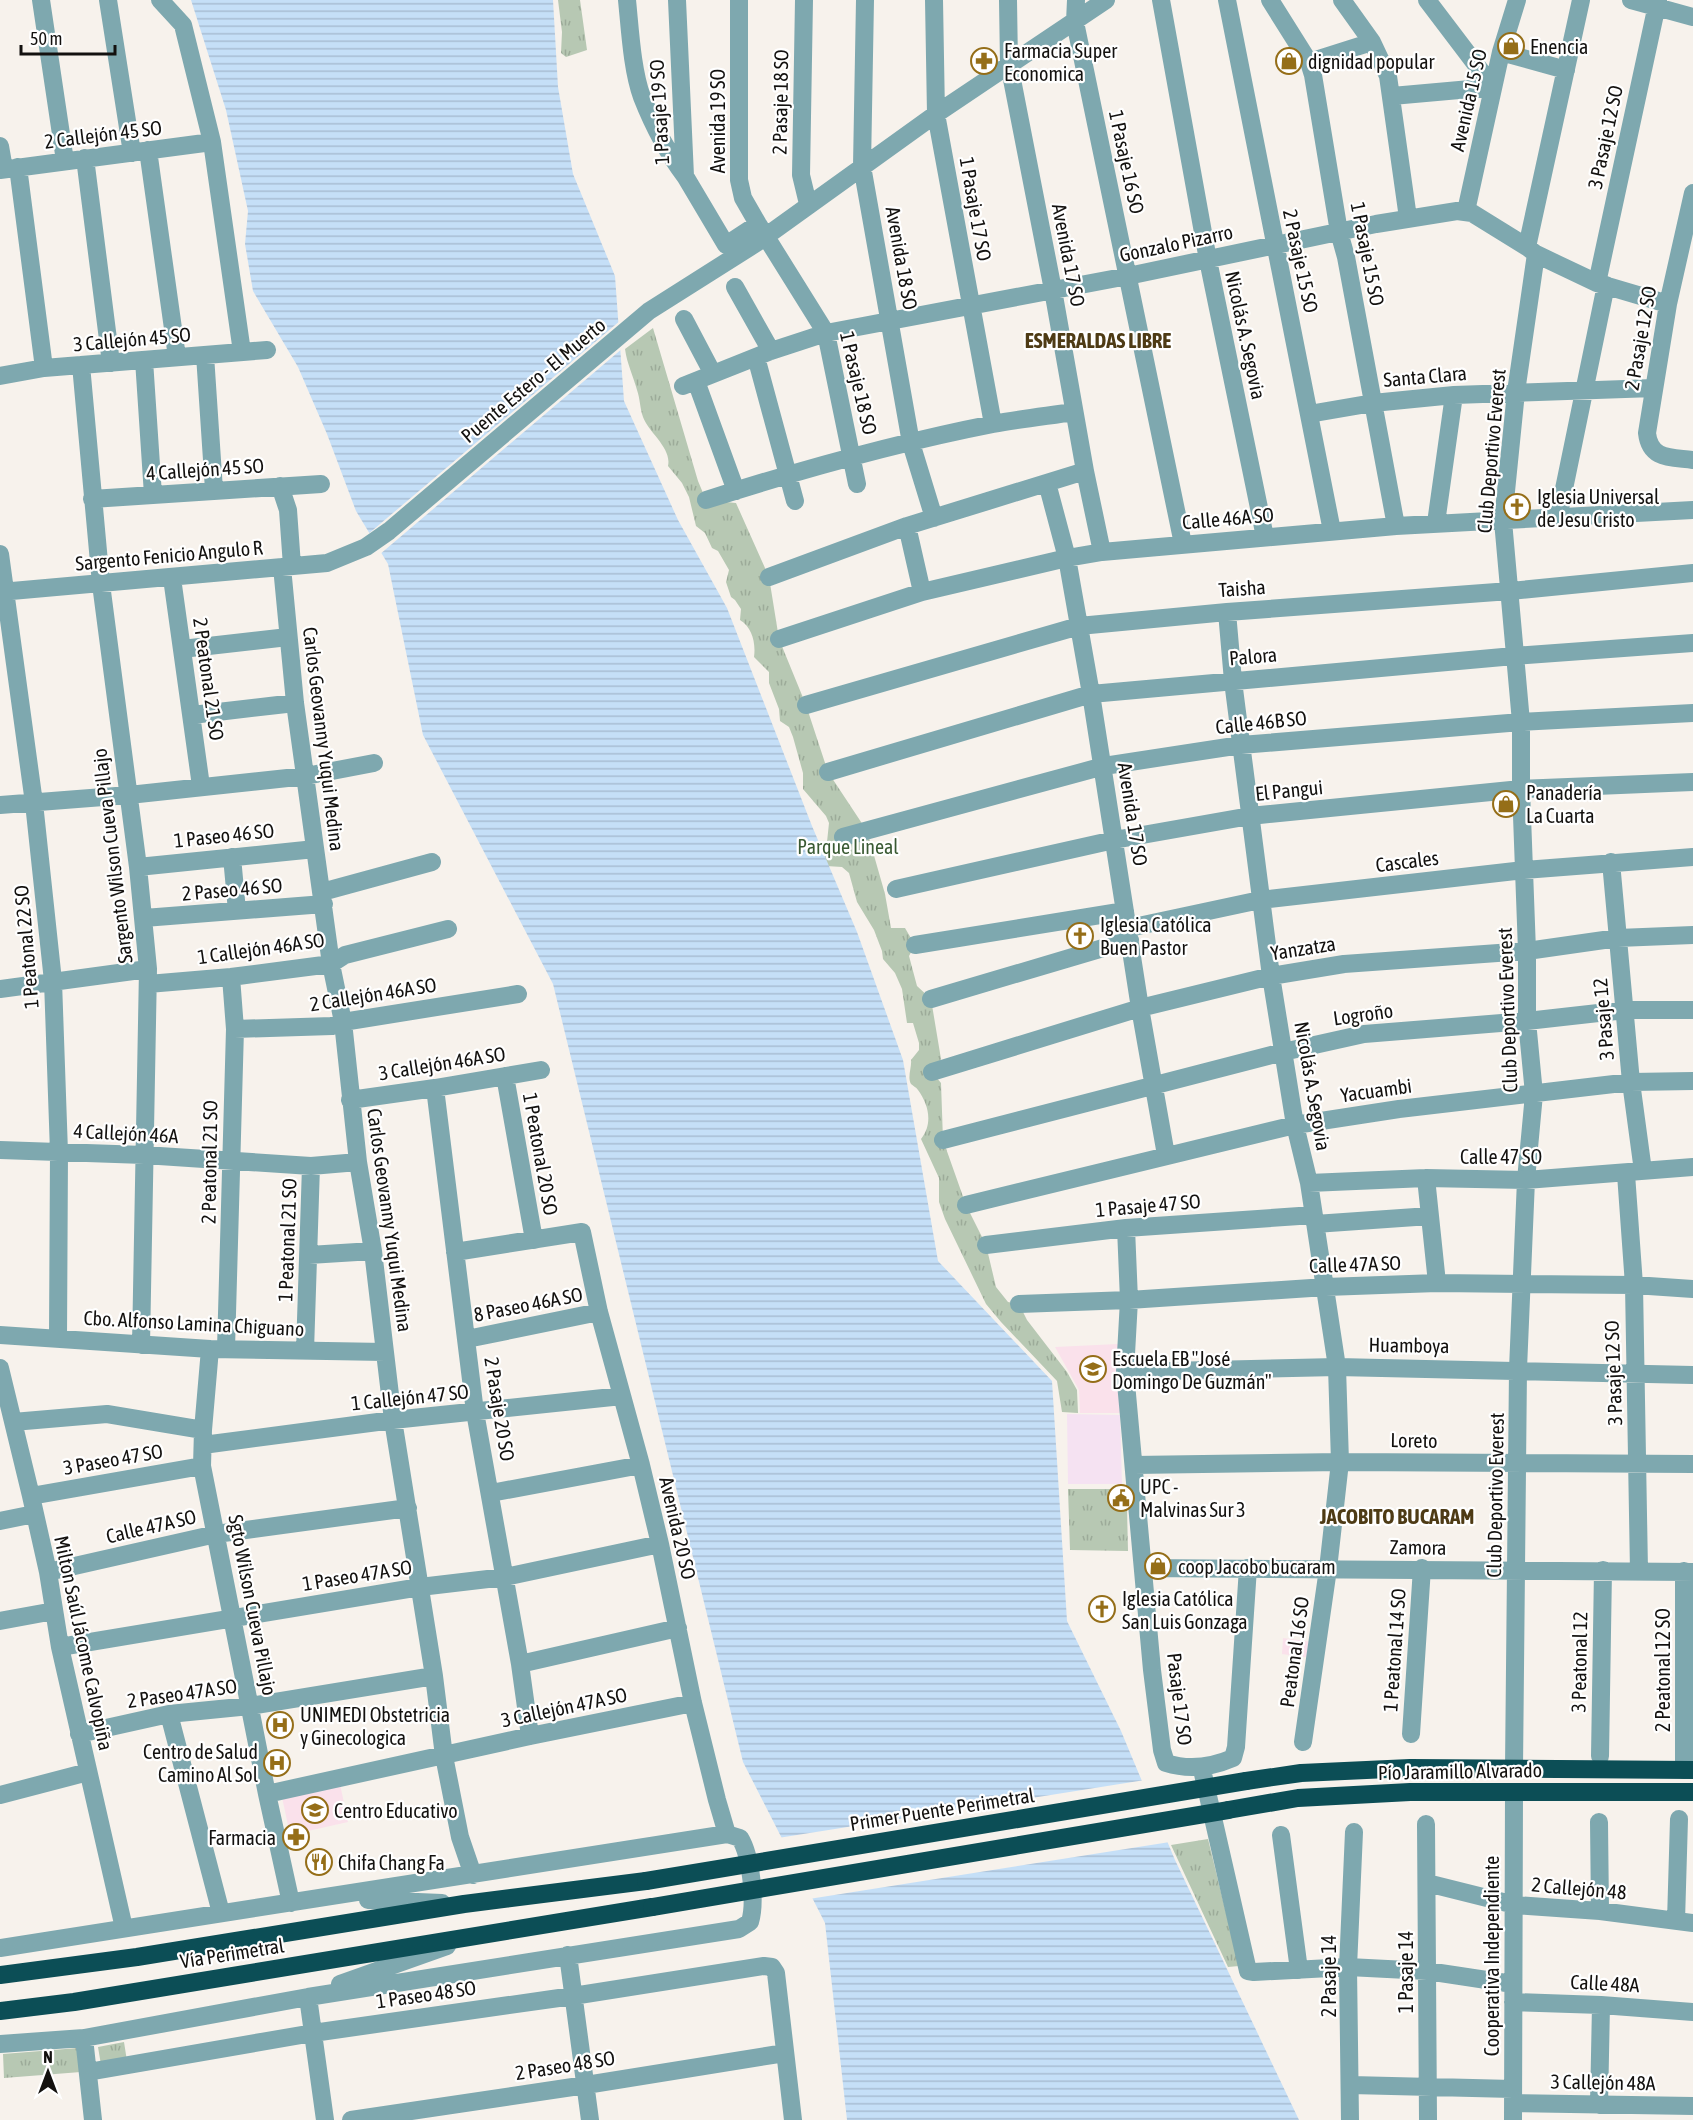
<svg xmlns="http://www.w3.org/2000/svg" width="1693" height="2120" viewBox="0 0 1693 2120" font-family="'Asap Condensed',sans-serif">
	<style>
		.education { fill: #fae1eb }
		.medical { fill: #f5e2f2 }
		.grass { fill: url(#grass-tufts) }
		.water { fill: url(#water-rules) }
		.pier { fill: #f7f2ec }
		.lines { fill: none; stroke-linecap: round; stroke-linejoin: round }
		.minor { stroke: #7ea8af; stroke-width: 18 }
		.highway { stroke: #0c4e56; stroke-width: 18 }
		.highway-bridge { stroke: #0c4e56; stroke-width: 18 }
		.labels { text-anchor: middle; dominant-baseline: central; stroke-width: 4.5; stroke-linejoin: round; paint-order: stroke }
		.poi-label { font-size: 20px; fill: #13110f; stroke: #fff; text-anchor: start }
		.street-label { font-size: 20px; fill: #13110f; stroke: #fff }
		.park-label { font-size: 20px; fill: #3a5a33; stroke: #fff }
		.neighbourhood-label { font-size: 21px; font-weight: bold; fill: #4e3b15; stroke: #fff }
	</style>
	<defs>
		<pattern id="grass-tufts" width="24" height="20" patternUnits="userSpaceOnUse" patternTransform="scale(1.5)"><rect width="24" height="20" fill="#b7c8b3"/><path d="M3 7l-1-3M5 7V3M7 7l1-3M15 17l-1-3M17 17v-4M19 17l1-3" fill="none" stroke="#9cab99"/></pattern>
		<pattern id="water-rules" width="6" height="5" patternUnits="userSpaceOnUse" patternTransform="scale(1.5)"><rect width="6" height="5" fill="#c5dff7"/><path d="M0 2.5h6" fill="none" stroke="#a8bed3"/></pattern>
	</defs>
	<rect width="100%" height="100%" fill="#f7f2ec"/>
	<!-- education -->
	<path class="education" d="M1118 1344 1120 1413H1080L1079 1390 1055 1347Z
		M1283 1638 1313 1642 1311 1658 1282 1654Z
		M340 1784 348 1822 290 1835 282 1797Z"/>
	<!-- medical -->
	<path class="medical" d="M1067 1414 1120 1415 1122 1484H1068Z"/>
	<!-- grass -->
	<path class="grass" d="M558 0H580L587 50 566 57 561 53 562 32Z
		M653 328 698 481 706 500 736 503 769 577 779 639 806 705 828 772 867 831 885 894 891 928H905L915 945 909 956 917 986 931 999 941 1059 932 1072 941 1083 943 1140 966 1205 986 1245 996 1287 1008 1302 1019 1304 1027 1320 1067 1372 1077 1390 1078 1413 1062 1412 1057 1381 1001 1322 986 1304 945 1219 939 1202V1178L921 1139C933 1124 929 1105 918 1090 916 1087 913 1086 911 1084 907 1077 912 1067 911 1060L919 1050V1043L913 1023H907L902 989 895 973 883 959 882 951 874 930 857 902 849 873 842 867 826 866 819 853 827 842 829 823 826 816 803 789V773L793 737 789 727 780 721 779 709 769 683V672L754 657C756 643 752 627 740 620L741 609 735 600 731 597 726 582 729 570 718 551 712 548 705 533 696 526 689 497 682 483 668 466C672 448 649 433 643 417 640 409 640 398 637 390 633 375 627 364 625 349Z
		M1068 1489H1112L1114 1508H1127L1128 1551 1070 1550Z
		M1208 1839 1239 1966 1228 1967 1171 1845Z
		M124 2042 127 2061 101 2065 98 2047Z
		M78 2048 81 2072 4 2078 3 2054Z"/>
	<!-- water -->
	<path class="water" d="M191 0H553L558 87 573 174 615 276 624 401 678 520 727 608 812 826 857 932 903 1060 938 1261 1052 1381 1067 1621 1121 1731 1175 1860 1299 2120H847L825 1923 743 1762 553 984 423 735 388 564 356 511 327 434 298 367 253 291 245 244 248 211 226 110Z"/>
	<!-- pier -->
	<path class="pier" d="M621 320 623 348 379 555 367 535Z
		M1145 1780 1170 1842 809 1899 778 1838Z"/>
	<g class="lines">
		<!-- minor -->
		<path class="minor" d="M41 0 65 161
			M108 0 132 153
			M160 0 183 25 212 142 242 352
			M627 0C630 29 632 70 642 97 653 125 667 152 685 176
			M677 0 685 176 726 245 758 224
			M739 0V180L743 198 758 224 826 333 857 484
			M804 0 801 175 808 204
			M865 0 862 166 911 443 934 518
			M934 0 936 114 993 424
			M1008 0 1009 64 1053 290 1085 471 1102 552
			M1076 0 1075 22 1183 544
			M1161 0 1208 260 1265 537
			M1227 0 1332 531
			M1270 0 1309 62 1313 75 1339 232 1346 257 1396 526
			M1342 0 1372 42 1388 76 1408 218
			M1427 0 1493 87
			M1631 0 1693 17
			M1501 52 1566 70
			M1309 62 1372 42
			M1392 96 1493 87
			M0 146 4 169
			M148 150 177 357
			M85 158 111 363
			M18 167 44 368
			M0 170 212 142
			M1693 193 1668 304 1647 433C1650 460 1671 457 1693 460
			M1466 211 1501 52 1517 0
			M1527 247 1581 0
			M1597 283 1658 0
			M735 287 771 351
			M684 319 713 374
			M205 355 214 490
			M756 357 795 501
			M144 360 153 495
			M81 365 101 584 138 867 148 969 141 1345
			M0 376 44 368 267 350
			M696 381 736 491
			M683 386 771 351 826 333 1128 276 1376 224 1457 211 1472 213 1527 247 1536 254 1597 283 1668 304
			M1309 414 1373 403 1454 395 1654 388
			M1047 483 1067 558 1091 694 1140 1008 1166 1155
			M280 486 288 510 292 566
			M92 499 321 484
			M706 500C800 470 896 443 993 424 1019 419 1047 416 1074 412
			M1558 518 1606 285
			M1436 523 1454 395
			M907 526 922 592
			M0 554 34 803 53 981 59 1152 58 1339
			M282 567 295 703 331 964 343 1022 358 1162 373 1251 393 1420 434 1676 444 1756 460 1837 473 1875
			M769 577 907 526 1085 471
			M172 578 201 786
			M0 592 327 563 366 547 389 531 649 311 758 242 936 114 1106 0
			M1227 612 1233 681 1271 976 1295 1125 1309 1183 1337 1367 1340 1462 1328 1569 1303 1742
			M779 639 922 592 1067 558 1102 552 1396 526 1693 510
			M182 649 288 637
			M806 705 1079 626 1227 612 1510 591 1693 573
			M192 715 295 703
			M828 772 1091 694 1514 656 1693 643
			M0 805 129 795 306 776 374 763
			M843 837 1104 766 1241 745 1521 722 1693 713
			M232 857 237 911
			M1611 862 1631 1082 1643 1171
			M138 867 315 849
			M896 889 1114 840 1250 816 1521 789 1693 782
			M322 892 432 862
			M144 918 324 904
			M1129 928 1260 900 1524 870 1693 857
			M915 945 1125 911
			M148 984 231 977 331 964 345 955 448 929
			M0 989 148 969
			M931 999 1130 940
			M235 1029 332 1026 343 1022 518 994
			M932 1072 1140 1008 1271 976 1344 964 1527 951 1618 938 1693 935
			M505 1076 534 1240
			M435 1088 475 1412 520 1664 530 1736
			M350 1100 435 1088 541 1070
			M943 1140 1283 1052 1364 1034 1527 1021 1625 1010H1693
			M0 1150 144 1155 311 1166 358 1162
			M1626 1174 1634 1285 1639 1571
			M1426 1178 1437 1283
			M1309 1183 1426 1178 1526 1180 1693 1167
			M966 1205 1295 1125 1399 1109 1631 1082 1693 1081
			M1315 1224 1430 1216
			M1126 1228 1129 1300 1125 1372 1152 1670 1162 1750 1166 1763C1188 1770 1212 1767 1233 1758L1236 1747 1248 1568
			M986 1245 1126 1228 1314 1215
			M455 1252 582 1232 599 1312 641 1465 660 1544 693 1703 717 1800 727 1834
			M309 1255 373 1251
			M1019 1304 1129 1300 1326 1287 1437 1283 1634 1285 1693 1289
			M0 1335 210 1349 385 1352
			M467 1339 599 1312
			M210 1349 203 1430 202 1466 267 1794 291 1903
			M226 1349 235 1029 231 977
			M305 1351 311 1166
			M0 1368 31 1496 48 1572 60 1647 124 1928
			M1125 1372 1337 1367 1693 1375
			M13 1422 107 1414 203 1430
			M203 1445 393 1420 622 1396
			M1134 1465 1340 1462 1693 1464
			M491 1493 641 1465
			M31 1496 202 1466
			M0 1521 34 1514
			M1143 1568 1693 1572
			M1684 1571V1770
			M48 1572 216 1534 408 1508
			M0 1621 54 1611
			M60 1647 420 1587 505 1577 660 1544
			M520 1664 678 1628
			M169 1714 221 1913
			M79 1734 169 1714 250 1706 434 1676
			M1411 1734 1422 1568
			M1600 1756 1603 1570
			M1514 1768 1518 1369 1526 1180 1534 1094 1527 1021V951L1521 789V722L1503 521 1516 392 1536 254
			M1203 1774 1248 1971 1254 1972 1348 1967 1427 1971 1513 1984
			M267 1794 530 1736 693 1703
			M0 1795 88 1772
			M1599 1822 1600 1911
			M1426 1824 1428 2120
			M1281 1835 1299 1970
			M1427 1883 1515 1905 1600 1911 1693 1923
			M368 1900 442 1903
			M1676 1921 1679 1819
			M0 1948 727 1834 740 1838C751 1856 756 1902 750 1922L739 1929 308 1997 84 2038 0 2044
			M568 1955 590 2120
			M340 1984 447 1946
			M308 1997 325 2120
			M1513 2002 1601 2005 1693 2012
			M84 2038 93 2120
			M88 2072 313 2033 573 1996 764 1966 772 1967 776 1973 793 2120
			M1351 2085 1513 2089
			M1513 2103 1693 2106
			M1599 2105 1601 2005
			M351 2120 586 2085 785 2053
			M1350 2120 1348 1967 1354 1832
			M1513 2120 1514 1792"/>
		<!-- highway -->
		<path class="highway" d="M1246 1781 1301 1773 1410 1768 1693 1770
			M1228 1810 1298 1798 1410 1792H1693
			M0 1975 137 1957 464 1904 646 1881
			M0 2011 74 2002 652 1907"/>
		<!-- highway-bridge -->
		<path class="highway-bridge" d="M646 1881 1246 1781
			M652 1907 1228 1810"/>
	</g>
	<!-- icons -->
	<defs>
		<symbol id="shop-ring" viewBox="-11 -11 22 22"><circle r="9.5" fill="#fff" stroke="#956e18" stroke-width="1.5"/><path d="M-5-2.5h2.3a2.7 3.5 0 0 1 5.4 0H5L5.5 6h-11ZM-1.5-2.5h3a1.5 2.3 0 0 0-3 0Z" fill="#956e18"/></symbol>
		<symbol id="pharmacy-ring" viewBox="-11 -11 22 22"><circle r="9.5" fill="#fff" stroke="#956e18" stroke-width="1.5"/><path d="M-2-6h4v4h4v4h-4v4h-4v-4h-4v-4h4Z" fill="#956e18"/></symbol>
		<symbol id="church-ring" viewBox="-11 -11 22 22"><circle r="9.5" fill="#fff" stroke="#956e18" stroke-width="1.5"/><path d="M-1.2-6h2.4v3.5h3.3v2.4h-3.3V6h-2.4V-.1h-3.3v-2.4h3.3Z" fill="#956e18"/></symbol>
		<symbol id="school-ring" viewBox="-11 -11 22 22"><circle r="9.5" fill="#fff" stroke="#956e18" stroke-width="1.5"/><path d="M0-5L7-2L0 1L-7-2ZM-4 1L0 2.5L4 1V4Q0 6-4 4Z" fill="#956e18"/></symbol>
		<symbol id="civic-ring" viewBox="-11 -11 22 22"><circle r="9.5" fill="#fff" stroke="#956e18" stroke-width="1.5"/><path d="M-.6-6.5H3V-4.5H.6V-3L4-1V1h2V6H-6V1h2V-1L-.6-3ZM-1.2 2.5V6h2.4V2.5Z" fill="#956e18"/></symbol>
		<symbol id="hospital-ring" viewBox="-11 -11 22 22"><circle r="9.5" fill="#fff" stroke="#956e18" stroke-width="1.5"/><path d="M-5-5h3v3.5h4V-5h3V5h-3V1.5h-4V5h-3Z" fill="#956e18"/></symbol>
		<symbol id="restaurant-ring" viewBox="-11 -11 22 22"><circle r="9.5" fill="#fff" stroke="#956e18" stroke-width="1.5"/><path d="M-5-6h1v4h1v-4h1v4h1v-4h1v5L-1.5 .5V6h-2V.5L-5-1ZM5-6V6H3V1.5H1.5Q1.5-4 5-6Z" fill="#956e18"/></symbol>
	</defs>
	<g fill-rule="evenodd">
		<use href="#shop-ring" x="1496" y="31" width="30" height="30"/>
		<use href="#pharmacy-ring" x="969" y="46" width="30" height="30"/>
		<use href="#shop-ring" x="1274" y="46" width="30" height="30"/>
		<use href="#church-ring" x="1502" y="492" width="30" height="30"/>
		<use href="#shop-ring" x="1491" y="789" width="30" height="30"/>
		<use href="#church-ring" x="1065" y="921" width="30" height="30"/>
		<use href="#school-ring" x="1078" y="1354" width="30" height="30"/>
		<use href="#civic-ring" x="1106" y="1483" width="30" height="30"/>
		<use href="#shop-ring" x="1143" y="1551" width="30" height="30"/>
		<use href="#church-ring" x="1087" y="1594" width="30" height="30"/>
		<use href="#hospital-ring" x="265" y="1710" width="30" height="30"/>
		<use href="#hospital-ring" x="262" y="1748" width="30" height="30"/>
		<use href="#school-ring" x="300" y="1795" width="30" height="30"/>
		<use href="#pharmacy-ring" x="281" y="1822" width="30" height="30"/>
		<use href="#restaurant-ring" x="304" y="1847" width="30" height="30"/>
	</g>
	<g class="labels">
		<!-- poi labels -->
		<g class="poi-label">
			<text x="1530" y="46">Enencia</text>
			<text x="1004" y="50">Farmacia Super<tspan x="1004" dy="23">Economica</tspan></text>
			<text x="1308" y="61">dignidad popular</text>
			<text x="1537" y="496">Iglesia Universal<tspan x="1537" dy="23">de Jesu Cristo</tspan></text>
			<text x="1526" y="792">Panadería<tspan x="1526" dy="23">La Cuarta</tspan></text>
			<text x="1100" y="924">Iglesia Católica<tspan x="1100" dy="23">Buen Pastor</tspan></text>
			<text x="1112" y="1358">Escuela EB "José<tspan x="1112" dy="23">Domingo De Guzmán"</tspan></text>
			<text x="1140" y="1486">UPC -<tspan x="1140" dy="23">Malvinas Sur 3</tspan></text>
			<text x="1178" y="1566">coop Jacobo bucaram</text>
			<text x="1122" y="1598">Iglesia Católica<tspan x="1122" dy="23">San Luis Gonzaga</tspan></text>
			<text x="300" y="1714">UNIMEDI Obstetricia<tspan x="300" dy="23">y Ginecologica</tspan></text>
			<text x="258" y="1751" text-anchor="end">Centro de Salud<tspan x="258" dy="23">Camino Al Sol</tspan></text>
			<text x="334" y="1810">Centro Educativo</text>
			<text x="276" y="1837" text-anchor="end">Farmacia</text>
			<text x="338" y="1862">Chifa Chang Fa</text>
		</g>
		<!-- street labels -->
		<g class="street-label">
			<text transform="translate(1468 100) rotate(-77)">Avenida 15 SO</text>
			<text transform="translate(780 102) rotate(-89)">2 Pasaje 18 SO</text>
			<text transform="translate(659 112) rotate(-93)">1 Pasaje 19 SO</text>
			<text transform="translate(717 121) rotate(-90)">Avenida 19 SO</text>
			<text transform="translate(103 134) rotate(-7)">2 Callejón 45 SO</text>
			<text transform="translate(1605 137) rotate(-78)">3 Pasaje 12 SO</text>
			<text transform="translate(1127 162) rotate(78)">1 Pasaje 16 SO</text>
			<text transform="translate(976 209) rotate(80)">1 Pasaje 17 SO</text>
			<text transform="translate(1176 243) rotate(-12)">Gonzalo Pizarro</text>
			<text transform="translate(1368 254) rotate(79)">1 Pasaje 15 SO</text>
			<text transform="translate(1069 255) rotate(79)">Avenida 17 SO</text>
			<text transform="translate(902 258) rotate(80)">Avenida 18 SO</text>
			<text transform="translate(1301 261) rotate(78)">2 Pasaje 15 SO</text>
			<text transform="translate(1246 335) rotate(78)">Nicolás A. Segovia</text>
			<text transform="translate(1640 338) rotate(-80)">2 Pasaje 12 SO</text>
			<text transform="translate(132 339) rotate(-5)">3 Callejón 45 SO</text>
			<text transform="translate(1425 376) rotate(-5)">Santa Clara</text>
			<text transform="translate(533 380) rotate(-40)">Puente Estero - El Muerto</text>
			<text transform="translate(859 383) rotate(77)">1 Pasaje 18 SO</text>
			<text transform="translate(1491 451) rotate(-85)">Club Deportivo Everest</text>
			<text transform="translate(205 469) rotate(-4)">4 Callejón 45 SO</text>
			<text transform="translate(1228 518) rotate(-5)">Calle 46A SO</text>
			<text transform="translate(169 555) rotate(-5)">Sargento Fenicio Angulo R</text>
			<text transform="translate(1242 588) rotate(-4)">Taisha</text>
			<text transform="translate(1253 656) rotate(-5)">Palora</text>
			<text transform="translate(209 679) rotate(82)">2 Peatonal 21 SO</text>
			<text transform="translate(1261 722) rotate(-6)">Calle 46B SO</text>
			<text transform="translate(324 739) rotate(83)">Carlos Geovanny Yuqui Medina</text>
			<text transform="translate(1289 790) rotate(-6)">El Pangui</text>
			<text transform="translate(1133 814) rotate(81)">Avenida 17 SO</text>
			<text transform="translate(224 835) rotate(-6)">1 Paseo 46 SO</text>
			<text transform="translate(112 856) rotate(-97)">Sargento Wilson Cueva Pillajo</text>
			<text transform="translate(1407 861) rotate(-7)">Cascales</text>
			<text transform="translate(232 889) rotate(-5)">2 Paseo 46 SO</text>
			<text transform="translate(26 947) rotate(-95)">1 Peatonal 22 SO</text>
			<text transform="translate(261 948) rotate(-8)">1 Callejón 46A SO</text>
			<text transform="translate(1303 948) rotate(-9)">Yanzatza</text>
			<text transform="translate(373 994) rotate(-9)">2 Callejón 46A SO</text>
			<text transform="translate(1507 1010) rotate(-92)">Club Deportivo Everest</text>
			<text transform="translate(1363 1014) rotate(-8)">Logroño</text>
			<text transform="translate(1603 1019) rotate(-95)">3 Pasaje 12</text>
			<text transform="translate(442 1063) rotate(-9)">3 Callejón 46A SO</text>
			<text transform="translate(1313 1086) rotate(80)">Nicolás A. Segovia</text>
			<text transform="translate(1376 1090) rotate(-8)">Yacuambi</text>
			<text transform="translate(126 1133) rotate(3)">4 Callejón 46A</text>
			<text transform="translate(541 1154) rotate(80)">1 Peatonal 20 SO</text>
			<text x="1501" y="1156">Calle 47 SO</text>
			<text transform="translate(209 1162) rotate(-89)">2 Peatonal 21 SO</text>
			<text transform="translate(1148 1205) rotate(-5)">1 Pasaje 47 SO</text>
			<text transform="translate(390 1220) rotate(82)">Carlos Geovanny Yuqui Medina</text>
			<text transform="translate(287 1240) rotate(-88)">1 Peatonal 21 SO</text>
			<text transform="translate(1355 1264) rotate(-2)">Calle 47A SO</text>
			<text transform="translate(528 1304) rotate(-11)">8 Paseo 46A SO</text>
			<text transform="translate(194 1323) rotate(3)">Cbo. Alfonso Lamina Chiguano</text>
			<text transform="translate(1409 1345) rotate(1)">Huamboya</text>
			<text transform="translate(1613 1373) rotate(-92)">3 Pasaje 12 SO</text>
			<text transform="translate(410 1397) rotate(-6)">1 Callejón 47 SO</text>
			<text transform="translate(500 1409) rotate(81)">2 Pasaje 20 SO</text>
			<text transform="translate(1414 1440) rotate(1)">Loreto</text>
			<text transform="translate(113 1459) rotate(-10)">3 Paseo 47 SO</text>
			<text transform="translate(1495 1495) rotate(-89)">Club Deportivo Everest</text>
			<text transform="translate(151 1526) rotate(-13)">Calle 47A SO</text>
			<text transform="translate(678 1528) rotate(77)">Avenida 20 SO</text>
			<text transform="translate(1418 1547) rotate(1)">Zamora</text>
			<text transform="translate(357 1575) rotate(-9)">1 Paseo 47A SO</text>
			<text transform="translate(253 1605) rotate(79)">Sgto Wilson Cueva Pillajo</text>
			<text transform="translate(84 1643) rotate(78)">Milton Saúl Jácome Calvopiña</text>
			<text transform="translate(1394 1650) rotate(-86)">1 Peatonal 14 SO</text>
			<text transform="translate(1294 1652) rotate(-82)">Peatonal 16 SO</text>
			<text transform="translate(1579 1662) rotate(-89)">3 Peatonal 12</text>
			<text transform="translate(1662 1670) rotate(-90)">2 Peatonal 12 SO</text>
			<text transform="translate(182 1693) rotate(-8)">2 Paseo 47A SO</text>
			<text transform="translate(1180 1699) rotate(83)">Pasaje 17 SO</text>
			<text transform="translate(564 1707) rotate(-12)">3 Callejón 47A SO</text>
			<text transform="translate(1460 1771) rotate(-1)">Pío Jaramillo Alvarado</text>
			<text transform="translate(942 1809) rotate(-9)">Primer Puente Perimetral</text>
			<text transform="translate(1579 1888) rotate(5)">2 Callejón 48</text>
			<text transform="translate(232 1953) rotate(-9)">Vía Perimetral</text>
			<text transform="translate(1491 1956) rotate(-90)">Cooperativa Independiente</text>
			<text transform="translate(1405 1972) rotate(-90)">1 Pasaje 14</text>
			<text transform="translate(1328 1976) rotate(-90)">2 Pasaje 14</text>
			<text transform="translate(1605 1983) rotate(3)">Calle 48A</text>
			<text transform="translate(426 1994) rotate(-8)">1 Paseo 48 SO</text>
			<text transform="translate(565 2065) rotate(-9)">2 Paseo 48 SO</text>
			<text transform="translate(1603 2082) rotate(1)">3 Callejón 48A</text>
		</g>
		<!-- park labels -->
		<g class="park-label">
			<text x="848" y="846">Parque Lineal</text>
		</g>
		<!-- neighbourhood labels -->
		<g class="neighbourhood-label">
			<text x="1098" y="340">ESMERALDAS LIBRE</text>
			<text x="1397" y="1516">JACOBITO BUCARAM</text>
		</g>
	</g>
	<!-- north arrow -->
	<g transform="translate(48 2072)" stroke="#ffffff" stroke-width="4.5" paint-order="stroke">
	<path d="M0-4.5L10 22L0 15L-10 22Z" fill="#13110f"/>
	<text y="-9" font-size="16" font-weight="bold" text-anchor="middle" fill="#13110f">N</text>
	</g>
	<!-- scale -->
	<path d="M21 45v9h94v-9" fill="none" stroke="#13110f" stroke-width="3"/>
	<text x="30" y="45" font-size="18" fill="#13110f" stroke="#ffffff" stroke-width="4.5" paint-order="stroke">50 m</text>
</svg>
